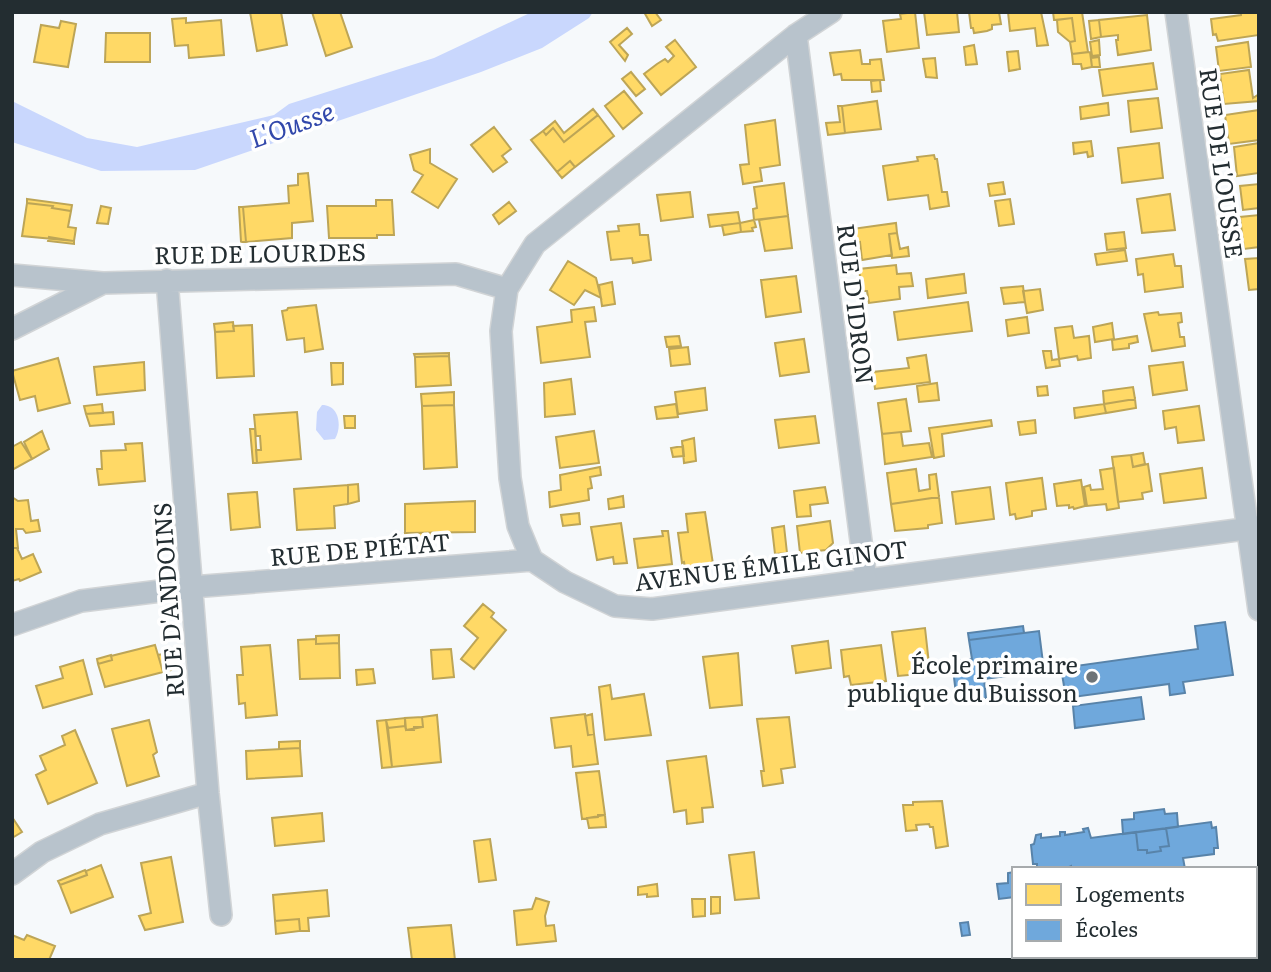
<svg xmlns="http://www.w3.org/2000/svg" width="1271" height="972" viewBox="0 0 1271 972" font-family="Literata,serif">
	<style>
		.water { fill: #c9d7fd }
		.homes { fill: #ffd966; stroke: #bda556; stroke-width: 2 }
		.schools { fill: #6fa8dc; stroke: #5883a9; stroke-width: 2 }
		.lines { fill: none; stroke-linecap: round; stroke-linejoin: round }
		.lane-casing { stroke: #d1d4d6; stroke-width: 14 }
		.street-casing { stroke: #d1d4d6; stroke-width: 24 }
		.lane { stroke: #b8c3cc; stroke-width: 10 }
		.street { stroke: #b8c3cc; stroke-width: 21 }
		.poi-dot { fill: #6d7478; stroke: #fff; stroke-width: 2.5 }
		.labels { text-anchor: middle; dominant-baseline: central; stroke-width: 7; stroke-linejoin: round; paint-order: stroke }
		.street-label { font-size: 24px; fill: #232d31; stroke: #fff }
		.poi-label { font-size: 24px; fill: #232d31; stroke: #fff; text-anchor: end }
		.water-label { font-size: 26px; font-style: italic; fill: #3248ab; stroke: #fff }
	</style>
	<rect width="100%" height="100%" fill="#f6f9fb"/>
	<!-- water -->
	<path class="water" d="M532 12H593L589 18 542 48 481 72 195 170 101 171 12 142V101L87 138 137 147 274 115 289 104 434 58Z
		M322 405C340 405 342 427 335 439L324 440 316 430 317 412Z"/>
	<!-- homes -->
	<path class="homes" d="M250 12H281L287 45 257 51Z
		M312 12H340L352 47 326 56Z
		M644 12H655L661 20 652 26Z
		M915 12 919 48 887 52 883 21 901 19 900 14Z
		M924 12H957L959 32 927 35Z
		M969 12H999L1001 24 992 25V29L987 31 974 33 973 28H971Z
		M1008 12H1041L1048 45 1037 46 1035 28 1010 31Z
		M1053 12H1082L1088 52 1072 54 1070 42 1075 41 1072 18 1054 20Z
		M1241 12H1259V35L1218 41 1216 34 1213 35 1211 19 1241 15Z
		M1147 15 1151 50 1118 55 1116 40H1118V35L1101 37 1099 20Z
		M186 18V23L221 20 224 55 189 58 188 45 175 46 172 19Z
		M1072 18 1075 41 1070 42 1058 32 1057 20Z
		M1099 20 1101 37 1091 39 1089 21Z
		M61 21 76 24 68 67 34 62 41 25 59 28Z
		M627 28 632 34 619 45 628 55 625 61 610 42Z
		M106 33H150V62H105Z
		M675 40 696 67 661 95 644 74 657 64 665 59 668 62 674 56 666 47Z
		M1099 40 1100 55 1092 56 1090 42Z
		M1248 42 1251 67 1219 71 1216 47Z
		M974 45 977 64 966 65 964 47Z
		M860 50 862 64H870V60L881 59 884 80H842L841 74 834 75 830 53Z
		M1018 51 1020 69 1009 71 1007 52Z
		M1090 52 1092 67 1082 69 1081 64H1073L1072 54Z
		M1099 57 1100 67H1092L1091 58Z
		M935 58 937 78 926 77 923 59Z
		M1153 63 1157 89 1103 96 1099 70Z
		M1249 70 1253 98 1259 94V101L1224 104 1220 74Z
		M631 72 645 89 636 96 622 79Z
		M880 80 881 91 872 92 871 81Z
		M624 91 642 113 623 129 605 106Z
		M1158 98 1162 128 1131 132 1128 101Z
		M877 101 881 129 845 133 842 106Z
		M1108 103 1109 115 1081 119 1080 107Z
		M838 106H842L845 133 828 135 826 123 840 122Z
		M593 109 598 115 564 142 553 128 546 135 543 131 555 121 564 133Z
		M1259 110V140L1229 144 1225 115Z
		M598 115 614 136 575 167 570 161 557 172 531 140 543 131 546 135 553 128 564 142Z
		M775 120 780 165 760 168 762 181 743 184 740 165 749 164 745 125Z
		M494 127 511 149 502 156 507 162 493 172 471 145Z
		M1091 141 1093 156 1088 157 1087 152 1074 154 1073 143Z
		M1159 143 1163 178 1122 183 1118 148Z
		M1259 143V173L1237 176 1234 147Z
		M430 149V163L457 179 438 208 412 192 423 175 414 170 410 155Z
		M934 155 935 159H937L942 192H947L949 206 930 209 928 195 888 200 883 166 918 161 917 157Z
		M570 161 575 167 562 178 557 172Z
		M308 173 313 221 292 223V238L246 242 243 207 289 203 288 186 298 185V174Z
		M1003 182 1005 194 990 196 988 184Z
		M784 183 788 216 754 220 753 209 757 208 754 187Z
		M1259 184V208L1243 210 1240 186Z
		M690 192 693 217 661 221 657 195Z
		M1170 194 1175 230 1142 233 1137 199Z
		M27 199 72 205 71 211 52 208 53 206 27 203Z
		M1010 199 1014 224 999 226 995 201Z
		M376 200H392L394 235H377V238H329L327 206H376Z
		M509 202 516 211 499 224 493 215Z
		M27 203 53 206 52 208 71 211 68 227 76 228 74 241 22 236Z
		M101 206 111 208 108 224 97 223Z
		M239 207H243L246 242H241Z
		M738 212 740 223 710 227 708 215Z
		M1259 215V247L1244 249 1240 217Z
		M788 216 792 248 765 251 759 220Z
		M754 220 756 227 752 228 753 231 741 232 740 223Z
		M740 223 741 232 724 235 722 225Z
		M896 223 897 233 889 234 892 255 862 260 860 242 854 243 852 229Z
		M639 224 640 235H648L651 260 633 263 632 258 611 260 607 232 619 231 618 226Z
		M1124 232 1126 248 1107 250 1105 234Z
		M897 233 900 249 908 247 909 256 892 258 889 234Z
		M49 237 74 241V244L48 241Z
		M1125 250 1127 261 1097 265 1095 254Z
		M1173 254 1175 266H1181L1183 287 1145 292 1143 274 1138 275 1136 259Z
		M1259 258V289L1249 290 1245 259Z
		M568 261 596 278 601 298 585 290 574 305 550 290Z
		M896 265 897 274 911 273 913 286 899 287 900 299 869 303 867 291H862L859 269Z
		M964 274 966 293 928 298 926 279Z
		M796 276 801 312 766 317 761 280Z
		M612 282 615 304 602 306 599 285Z
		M1023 286 1025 302 1004 304 1001 288Z
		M1040 289 1043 310 1027 313 1023 291Z
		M968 302 972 331 898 340 894 312Z
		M316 305 323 349 305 352 304 338 287 340 282 311 287 310 288 308Z
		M594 307 596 321 585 322 590 357 541 363 537 327 572 322 571 310Z
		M1158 312 1159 315 1181 313 1182 322 1178 323 1180 337H1184L1185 346 1152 351 1144 314Z
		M1027 317 1029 333 1008 336 1006 320Z
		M233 322 234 331 215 332 214 324Z
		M1112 323 1114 339 1095 342 1093 327Z
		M252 325 254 376 217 378 215 332 234 331 233 326Z
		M1072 326 1074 338 1089 336 1091 358 1078 360 1077 356 1059 359 1055 328Z
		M679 336 681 346 667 347 665 337Z
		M1137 336 1138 342 1129 344V348L1113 350 1112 340Z
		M804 339 809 372 780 376 775 343Z
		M688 347 690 364 671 366 669 349Z
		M1043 351H1051L1052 360 1059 359 1060 366 1046 368Z
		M449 353V356L415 357 414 354Z
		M926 355 930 382 875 389 873 372 909 368 907 358Z
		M449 356 451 385 416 387 415 357Z
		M58 358 70 403 38 411 35 396 20 400 12 371Z
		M144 362 145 390 97 395 94 367Z
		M1183 362 1187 390 1153 395 1149 366Z
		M331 363H343V384L332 385Z
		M571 379 575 414 545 417 544 383Z
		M937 383 939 400 919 402 917 386Z
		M1047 386 1048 395 1038 396 1037 387Z
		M1133 387 1135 399 1104 404 1103 391Z
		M705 388 707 410 678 414 675 392Z
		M454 392V405L422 406 421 394Z
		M906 399 911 431 882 434 878 403Z
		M1135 399 1136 408 1106 413 1104 404Z
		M102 404 103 413 86 414 84 406Z
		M676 404 678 417 657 419 655 407Z
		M1104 404 1106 413 1075 418 1074 408Z
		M454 405 457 467 424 469 422 406Z
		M1199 406 1204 440 1178 443 1176 427 1165 429 1163 411Z
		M113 412 114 424 90 426 86 414Z
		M297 412 301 459 257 463 256 450H261L260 436H256L254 415Z
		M344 416H355V428H345Z
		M815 416 819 443 779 448 775 420Z
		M991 420 992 426 942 434 944 456 934 458 929 428Z
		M1035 420 1036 433 1020 435 1018 422Z
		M250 429H255L257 463H253Z
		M42 431 49 449 32 459 24 442Z
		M594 431 599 463 560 468 556 437Z
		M901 432 903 446 929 443 932 457 885 464 882 434Z
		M694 438 696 461 684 463 682 441Z
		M21 442 32 459 12 470V447Z
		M142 443 145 481 99 485 97 469H102L101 451 126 450 125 444Z
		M683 446 684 456 673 457 671 448Z
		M1143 453 1145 464 1133 467 1131 455Z
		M1131 455 1133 467 1148 464 1152 491 1142 493 1143 499 1118 502 1112 457Z
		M600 467 601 475 590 477 592 488 588 489 589 500 550 507 549 492 561 490 560 475Z
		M1114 468 1119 508 1107 510 1106 504 1087 506 1084 487 1090 485 1091 490 1103 489 1100 470Z
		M1202 468 1206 498 1164 503 1160 474Z
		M916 469 919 491 930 489 929 475 936 474 939 497 891 504 887 473Z
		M1042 478 1046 509 1032 511V516L1016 519 1015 514 1010 515 1006 483Z
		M1081 480 1085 506 1074 509 1073 507 1069 508V505L1057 506 1054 484Z
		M358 484 359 501 348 504V485Z
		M348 485V504L334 506 335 528 297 530 294 489Z
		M825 487 828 503 810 505 811 516 797 517 794 491Z
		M990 487 994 519 956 524 952 492Z
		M257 492 260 527 231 530 228 494Z
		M623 496 624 507 609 509 608 499Z
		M12 497 18 501 28 500 31 521 38 520 40 531 26 533 23 529H16L18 548H12Z
		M939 497 942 523 928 525V528L895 531 891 504Z
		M475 501V532L405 533V504Z
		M705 512 713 564 685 567 684 562 682 563 678 533 688 532 686 514Z
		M579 513 580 524 563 526 561 515Z
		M830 521 833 543 826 550 800 553 797 526Z
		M621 523 627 563 614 564 613 557 597 560 591 527Z
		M784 526 787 553 775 554 772 528Z
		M662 531H668L672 564 638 568 634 539 663 536Z
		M405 533H443V537L406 538Z
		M12 548H17L22 559 33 554 41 572 20 581 19 579 12 581Z
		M483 604 494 613 491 617 506 630 474 669 461 659 478 638 464 626Z
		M925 628 930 673 898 676 892 632Z
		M339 635V643L316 644V636Z
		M316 639V644L339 643 340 678 300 679 298 640Z
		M828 641 831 668 796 673 792 646Z
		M155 645 163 672 105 687 98 664 112 660 111 656Z
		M270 645 277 715 246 718 245 703 239 704 237 675H243L241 647Z
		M881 645 886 681 851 685 849 676 844 677 841 650Z
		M451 649 454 677 433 679 431 650Z
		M167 653 171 670 163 672 158 655Z
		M738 653 742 705 710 708 703 657Z
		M111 655 112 660 98 664 97 659Z
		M83 660 92 694 43 708 36 686 63 678 60 667Z
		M373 669 375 683 357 685 356 670Z
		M610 685 612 699 644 694 651 735 605 740 599 687Z
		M585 714 588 735 594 734 598 764 573 767 571 746 555 748 551 718Z
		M592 714 594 734 588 735 585 716Z
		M437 715 441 762 392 767 388 728 405 726 406 730H414V727H423L422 717Z
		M422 717 423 727 406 730 405 718Z
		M789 717 795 767 781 769 783 783 763 786 761 771H764L757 719Z
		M405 718V726L388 728 386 720Z
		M149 720 157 752 153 755 159 776 127 786 112 729Z
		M386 720 392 767 382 768 377 721Z
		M75 730 97 783 48 804 36 775 46 770 40 756 65 745 62 736Z
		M300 741V748L279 749V742Z
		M300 748 302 776 247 779 246 751Z
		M706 756 713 807 702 808 703 822 687 824 686 810 674 812 667 761Z
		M599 771 605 815 582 819 576 773Z
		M942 801 948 846 936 848 933 827H930L929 824 916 825 917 830 906 831 903 805H913V802Z
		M322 813 324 841 275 846 272 818Z
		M598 815H605L606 827 589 828 587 818 598 817Z
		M12 817 22 832 12 838Z
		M490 839 496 880 479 882 474 841Z
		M754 852 759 898 735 900 729 855Z
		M171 857 183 922 145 930 139 916 151 913 141 863Z
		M101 865 113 897 71 913 60 885 87 875 86 871Z
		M85 870 87 875 60 885 58 881Z
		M657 884 658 896 647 897V894L638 895V887Z
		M327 890 329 916 308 918 309 931H300L299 919 275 921 273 895Z
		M711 897H720V913L711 914Z
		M536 898 549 902 545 916 546 926 554 925 556 941 517 945 514 911 532 909Z
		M692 899H705V916L693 917Z
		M299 919 300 931 276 934 275 921Z
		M451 925 455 960H412L408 928Z
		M12 935 24 940 27 935 55 946 49 960H12Z"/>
	<!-- schools -->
	<path class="schools" d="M1225 622 1233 675 1183 682 1185 693 1170 695 1169 684 1066 698 1061 668 1198 649 1195 626Z
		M1023 626 1024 633 969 640 968 633Z
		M1039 631 1044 671 984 679 986 698 957 702 952 661 972 659 969 640Z
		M1141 697 1144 719 1075 728 1073 706Z
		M1164 809 1165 814 1177 813 1178 827 1123 834 1122 820 1134 819V813Z
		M1211 822 1212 828 1216 827 1218 848H1214V854L1183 858 1185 869H1071V866L1065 869H1037V864H1033L1031 845 1034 844 1036 835 1041 834V838L1060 836V832H1065V835L1084 832 1083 829 1088 828 1091 838 1136 832 1138 850H1147V853L1161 851 1160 847 1169 846 1166 828Z
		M1166 828 1169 846 1160 847 1161 851 1147 853V850H1138L1136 832Z
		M1014 872V897L999 899 997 884 1008 883V873Z
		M968 922 970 935 962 936 960 923Z"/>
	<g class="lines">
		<defs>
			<path id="lane" d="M1255 932 1259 929
				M1222 960 1226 956"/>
			<path id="street" d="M831 12 796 35 535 244 507 289 501 331 510 478 518 526 532 560 565 582 615 606 652 609 1259 527
				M1176 12 1259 610
				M796 35 866 580
				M12 275 103 283 456 274 507 289
				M167 280 208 793 221 915
				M12 329 103 283
				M12 625 81 601 192 587 532 560
				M12 874 42 852 100 824 208 793"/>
		</defs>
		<!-- lane casing -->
		<use href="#lane" class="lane-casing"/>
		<!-- street casing -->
		<use href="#street" class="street-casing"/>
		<!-- lane -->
		<use href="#lane" class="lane"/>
		<!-- street -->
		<use href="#street" class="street"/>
	</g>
	<!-- markers -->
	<circle class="poi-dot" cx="1092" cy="677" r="7"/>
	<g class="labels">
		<!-- street labels -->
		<g class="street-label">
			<text transform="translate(1223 163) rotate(82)">RUE DE L'OUSSE</text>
			<text transform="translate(260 252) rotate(-1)">RUE DE LOURDES</text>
			<text transform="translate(857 304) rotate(83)">RUE D'IDRON</text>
			<text transform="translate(360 548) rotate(-5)">RUE DE PIÉTAT</text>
			<text transform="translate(771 564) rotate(-7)">AVENUE ÉMILE GINOT</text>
			<text transform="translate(167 600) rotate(-94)">RUE D'ANDOINS</text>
		</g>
		<!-- poi labels -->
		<g class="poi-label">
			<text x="1078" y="663">École primaire<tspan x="1078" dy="28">publique du Buisson</tspan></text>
		</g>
		<!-- water labels -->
		<g class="water-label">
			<text transform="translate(291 123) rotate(-20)">L'Ousse</text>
		</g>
	</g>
	<!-- border -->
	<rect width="1271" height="972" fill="none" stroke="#232d31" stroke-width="28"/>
	<!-- legend -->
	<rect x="1012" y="867" width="245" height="91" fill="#ffffff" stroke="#a7abad" stroke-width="2"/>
	<rect x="1026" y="884" width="35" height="21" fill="#ffd966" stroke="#a7abad" stroke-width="2"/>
	<text x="1075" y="902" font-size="21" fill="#232d31">Logements</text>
	<rect x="1026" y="920" width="35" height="21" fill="#6fa8dc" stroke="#a7abad" stroke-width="2"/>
	<text x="1075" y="937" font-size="21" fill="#232d31">Écoles</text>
</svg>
